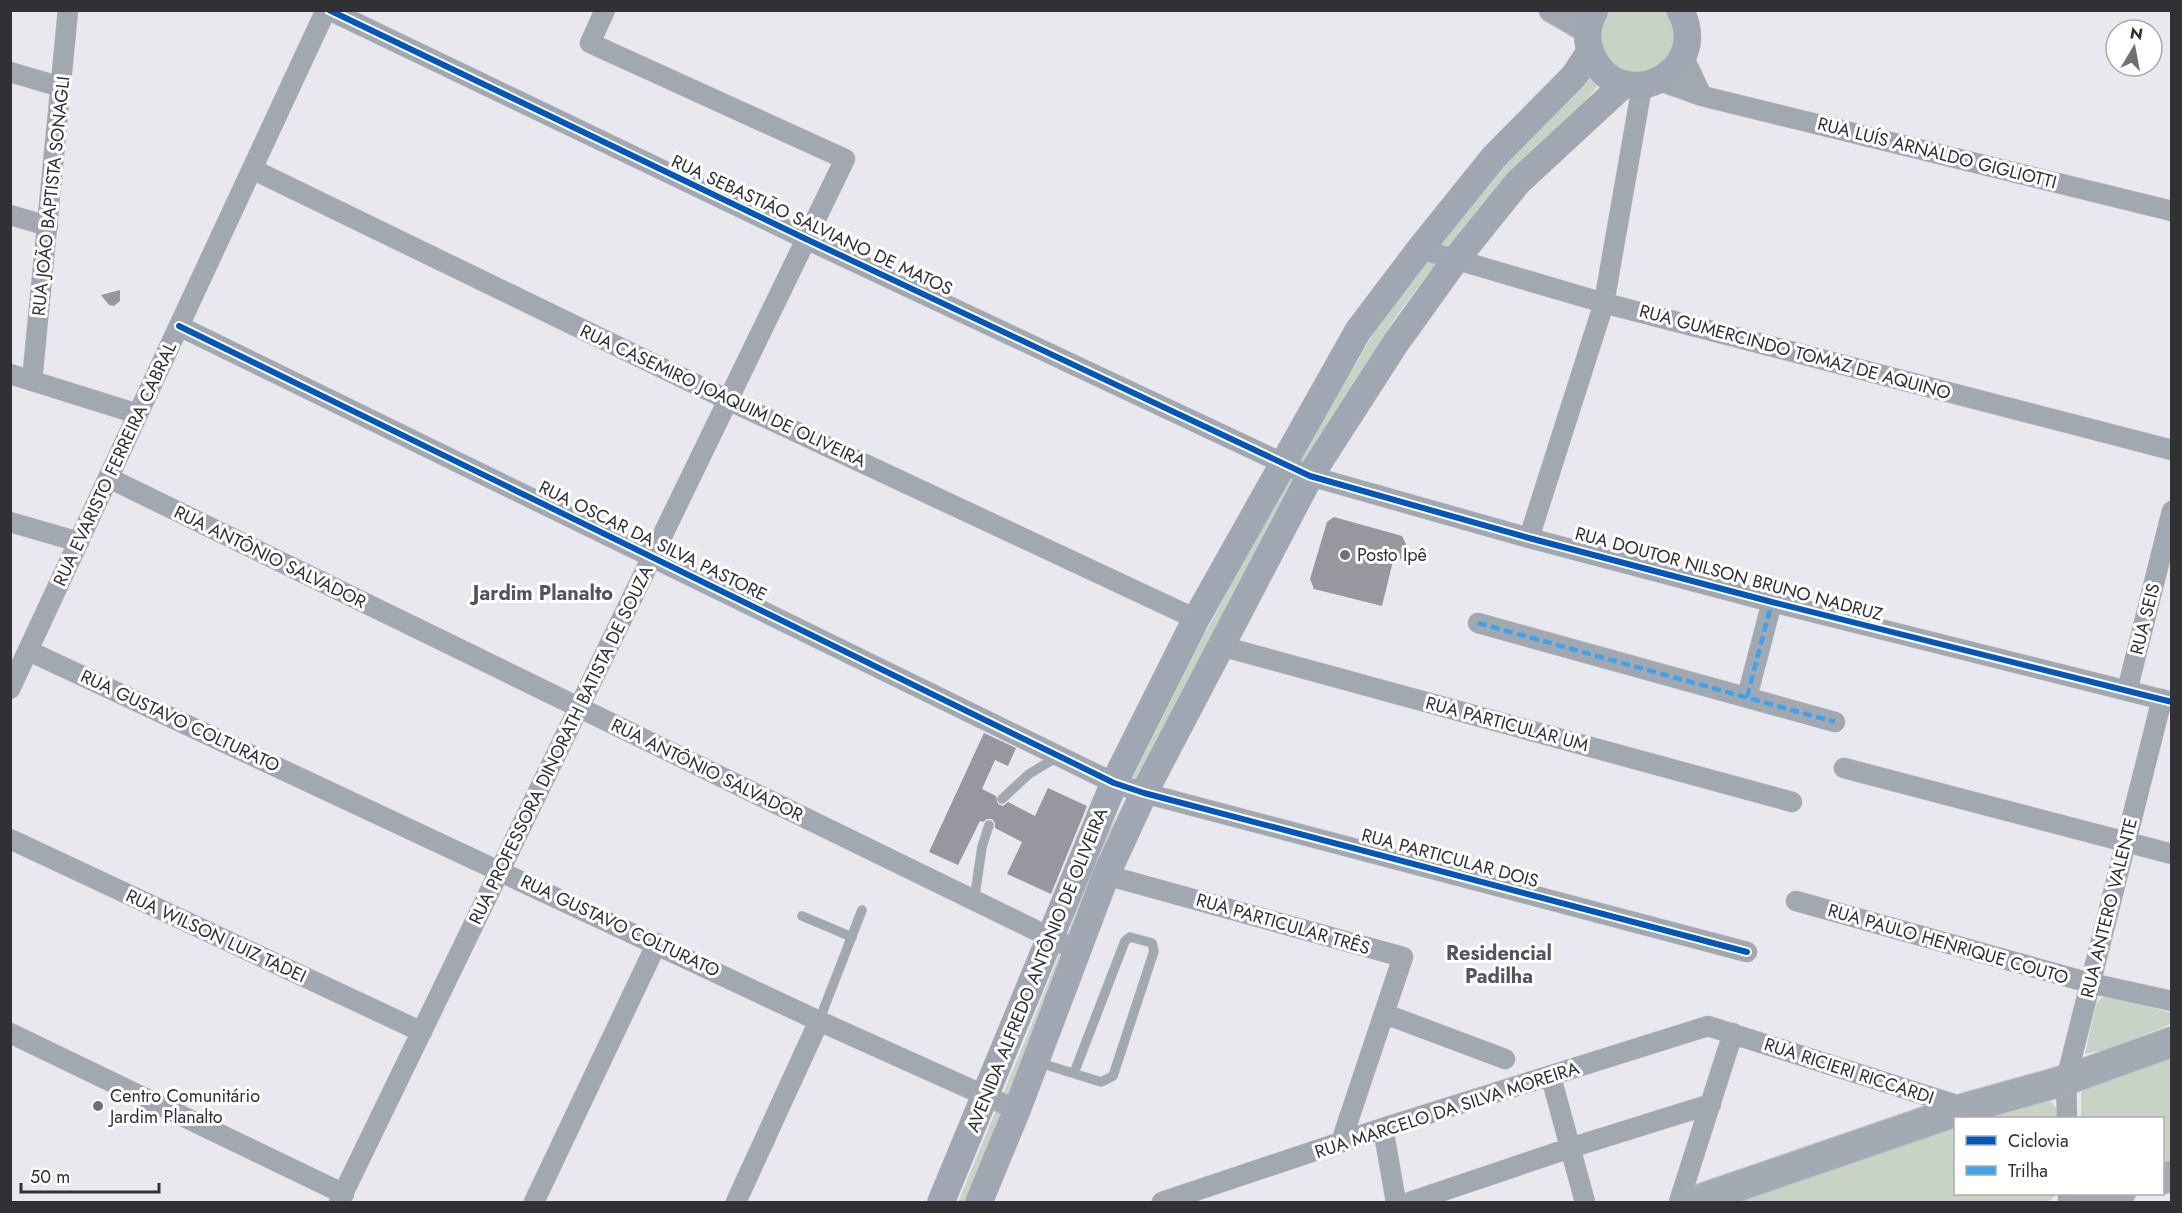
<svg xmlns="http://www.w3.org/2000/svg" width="2182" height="1213" viewBox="0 0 2182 1213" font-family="Jost,sans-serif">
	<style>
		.green { fill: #c8d3c6 }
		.building { fill: #9897a0 }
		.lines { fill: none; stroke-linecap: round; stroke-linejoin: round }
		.service-casing { stroke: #c4c4c8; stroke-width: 10 }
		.minor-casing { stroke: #c4c4c8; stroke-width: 21 }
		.tertiary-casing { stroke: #c4c4c8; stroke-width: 26 }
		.secondary-casing { stroke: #c4c4c8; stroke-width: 28 }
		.primary-casing { stroke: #c4c4c8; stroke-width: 32 }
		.service { stroke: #a1a8b2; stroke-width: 9 }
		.minor { stroke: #a1a8b2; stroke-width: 20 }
		.tertiary { stroke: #a1a8b2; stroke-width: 24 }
		.secondary { stroke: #a1a7b2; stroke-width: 27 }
		.primary { stroke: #a3aab3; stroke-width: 30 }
		.quiet { stroke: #3ea3eb; stroke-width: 4.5; stroke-dasharray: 9 4.5; stroke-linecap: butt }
		.cycleway-casing { stroke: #fff; stroke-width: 10 }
		.cycleway { stroke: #0057b8; stroke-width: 6 }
		.poi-dot { fill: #707076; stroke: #fff; stroke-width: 2 }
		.labels { text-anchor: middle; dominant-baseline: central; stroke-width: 6; stroke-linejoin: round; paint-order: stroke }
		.street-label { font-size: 18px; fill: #303035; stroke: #fff }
		.poi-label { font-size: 18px; fill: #303035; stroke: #fff; text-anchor: start }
		.neighbourhood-label { font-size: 20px; font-weight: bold; fill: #53545e; stroke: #fff }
	</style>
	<rect width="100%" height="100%" fill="#e8e8ee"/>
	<!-- green -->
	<path class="green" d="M1604 11H1671L1674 15 1673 56 1648 75 1616 70 1597 45Z
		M1590 68 1601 82 1566 125 1448 252 1435 246Z
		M1417 260 1436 263 1398 314 1370 357 1309 466 1297 458 1331 406Z
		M1299 476 1141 784 1132 779 1202 639 1289 478Z
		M1126 798 1131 802 972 1202H958L1029 1031 1105 839Z
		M2106 994 2171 1013V1024L2108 1049 2085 1054 2096 1004Z
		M2171 1055V1165L2163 1168 2162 1118H2081V1096L2083 1089Z
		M2043 1098C2053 1101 2058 1108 2058 1118H1969Z
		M1955 1123 1956 1194H2056L2051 1200 2046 1202H1718Z"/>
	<!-- building -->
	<path class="building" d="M120 290V301L114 306 109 305 101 295Z
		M1334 517 1402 536 1406 544 1402 559 1393 561 1382 606 1314 589 1310 579 1327 522Z
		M984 733 1016 748 1008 766 995 760 982 789 996 796 998 804 1003 806 1008 802 1035 816 1048 788 1087 806 1051 894 1007 874 1022 842 995 828V823L992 819H987L983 822 980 821 958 865 929 852Z"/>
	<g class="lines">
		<defs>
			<path id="service" d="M1002 799 1029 774 1059 756
				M974 901 982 847 989 825
				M802 916 852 937
				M819 1021 862 910
				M1037 1062 1101 1082 1113 1076 1154 951 1152 943 1130 937 1125 941 1074 1073"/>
			<path id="minor" d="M329 10 806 239 1310 476 1529 538 1772 602 2172 702
				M1683 56 1702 96
				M10 72 61 87
				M1660 81 1702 96 2172 211
				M252 169 728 400 1196 619
				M10 215 48 226
				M1420 249 1604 303 2172 450
				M179 326 1114 783 1144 793 1747 952
				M10 374 138 414
				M32 381 68 10
				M109 478 1078 951
				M10 522 79 542
				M1529 538 1604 303 1642 86
				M1478 623 1835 722
				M1221 646 1792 802
				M29 651 819 1021 1017 1110
				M10 689 326 10
				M2127 691 2172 511
				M1747 697 1772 602
				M1844 768 2172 854
				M10 839 422 1032
				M1106 875 1403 957 1341 1142
				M1796 901 2090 983 2172 1001
				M1385 1014 1505 1059
				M10 1033 344 1194
				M1551 1077 1585 1202
				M2067 1118 2066 1080 2162 699
				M1383 1128 1396 1202
				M2068 1194V1202
				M339 1202 845 159 590 43 605 10
				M534 1202 657 943
				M736 1202 819 1021
				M1162 1202 1383 1128 1708 1026 1966 1108
				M1410 1202 1570 1148 1711 1104
				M1679 1202 1733 1033"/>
			<path id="tertiary" d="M1551 10 1587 31"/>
			<path id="secondary" d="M1595 10C1587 24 1585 40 1592 55 1619 118 1714 73 1680 10
				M941 1202 1114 783 1196 619 1358 331 1420 249 1494 157 1574 76 1590 52
				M979 1202 1017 1110 1106 875 1144 793 1310 476 1395 344 1456 259 1518 182 1624 84"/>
			<path id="primary" d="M2162 1179 2172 1176
				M1692 1202 1966 1108 2066 1080 2172 1042
				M2092 1202 2120 1194"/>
		</defs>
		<!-- service casing -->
		<use href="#service" class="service-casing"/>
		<!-- minor casing -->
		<use href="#minor" class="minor-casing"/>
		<!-- tertiary casing -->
		<use href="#tertiary" class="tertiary-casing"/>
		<!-- secondary casing -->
		<use href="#secondary" class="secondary-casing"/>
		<!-- primary casing -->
		<use href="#primary" class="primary-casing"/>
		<!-- service -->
		<use href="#service" class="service"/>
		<!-- minor -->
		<use href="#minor" class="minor"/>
		<!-- tertiary -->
		<use href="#tertiary" class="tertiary"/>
		<!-- secondary -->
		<use href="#secondary" class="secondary"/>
		<!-- primary -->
		<use href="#primary" class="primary"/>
		<!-- quiet -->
		<path class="quiet" d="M1478 623 1835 722
			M1747 697 1772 602"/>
		<defs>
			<path id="cycleway" d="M329 10 806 239 1310 476 1529 538 1772 602 2172 702
				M179 326 1114 783 1144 793 1747 952"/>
		</defs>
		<!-- cycleway casing -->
		<use href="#cycleway" class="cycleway-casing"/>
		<!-- cycleway -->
		<use href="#cycleway" class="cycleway"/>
	</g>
	<!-- markers -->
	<g class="poi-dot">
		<circle cx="1345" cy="555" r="6"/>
		<circle cx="98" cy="1106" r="6"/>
	</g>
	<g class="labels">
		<!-- street labels -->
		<g class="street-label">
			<text transform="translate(1937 153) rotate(14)">RUA LUÍS ARNALDO GIGLIOTTI</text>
			<text transform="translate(51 196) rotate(-84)">RUA JOÃO BAPTISTA SONAGLI</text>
			<text transform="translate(812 225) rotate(25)">RUA SEBASTIÃO SALVIANO DE MATOS</text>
			<text transform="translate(1795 352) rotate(15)">RUA GUMERCINDO TOMAZ DE AQUINO</text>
			<text transform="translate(723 396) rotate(25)">RUA CASEMIRO JOAQUIM DE OLIVEIRA</text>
			<text transform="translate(115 464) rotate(-65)">RUA EVARISTO FERREIRA CABRAL</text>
			<text transform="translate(653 541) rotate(26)">RUA OSCAR DA SILVA PASTORE</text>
			<text transform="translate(270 557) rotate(26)">RUA ANTÔNIO SALVADOR</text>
			<text transform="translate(1729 574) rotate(15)">RUA DOUTOR NILSON BRUNO NADRUZ</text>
			<text transform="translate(2145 619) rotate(-76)">RUA SEIS</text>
			<text transform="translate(180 721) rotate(25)">RUA GUSTAVO COLTURATO</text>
			<text transform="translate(1507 724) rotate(15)">RUA PARTICULAR UM</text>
			<text transform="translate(561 745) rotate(-64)">RUA PROFESSORA DINORATH BATISTA DE SOUZA</text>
			<text transform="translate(707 770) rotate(26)">RUA ANTÔNIO SALVADOR</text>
			<text transform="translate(1450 858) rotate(15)">RUA PARTICULAR DOIS</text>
			<text transform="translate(2109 908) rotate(-76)">RUA ANTERO VALENTE</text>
			<text transform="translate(1283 924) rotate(16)">RUA PARTICULAR TRÊS</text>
			<text transform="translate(620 926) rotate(25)">RUA GUSTAVO COLTURATO</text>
			<text transform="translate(216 936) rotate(25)">RUA WILSON LUIZ TADEI</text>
			<text transform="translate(1948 944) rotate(16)">RUA PAULO HENRIQUE COUTO</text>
			<text transform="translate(1037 970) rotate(-68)">AVENIDA ALFREDO ANTÔNIO DE OLIVEIRA</text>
			<text transform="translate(1849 1071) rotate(18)">RUA RICIERI RICCARDI</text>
			<text transform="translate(1447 1110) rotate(-18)">RUA MARCELO DA SILVA MOREIRA</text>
		</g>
		<!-- poi labels -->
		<g class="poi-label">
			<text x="1357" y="555">Posto Ipê</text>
			<text x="110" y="1096">Centro Comunitário<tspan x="110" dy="21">Jardim Planalto</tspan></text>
		</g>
		<!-- neighbourhood labels -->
		<g class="neighbourhood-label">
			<text x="543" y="593">Jardim Planalto</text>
			<text x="1499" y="953">Residencial<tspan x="1499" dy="23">Padilha</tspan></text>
		</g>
	</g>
	<!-- border -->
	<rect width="2182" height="1213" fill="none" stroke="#303035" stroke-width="24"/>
	<!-- legend -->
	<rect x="1954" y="1117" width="210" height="78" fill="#ffffff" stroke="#acacae" stroke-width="1.5"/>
	<rect x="1966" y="1136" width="30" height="9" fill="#0057b8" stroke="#acacae" stroke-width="1.5"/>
	<text x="2008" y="1147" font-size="18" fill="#303035">Ciclovia</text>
	<rect x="1966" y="1166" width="30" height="9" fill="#3ea3eb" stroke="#acacae" stroke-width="1.5"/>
	<text x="2008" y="1177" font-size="18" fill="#303035">Trilha</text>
	<!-- north arrow -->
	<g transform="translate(2134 48) rotate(10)"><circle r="28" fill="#ffffff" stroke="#acacae" stroke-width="1.5"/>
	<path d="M0-4.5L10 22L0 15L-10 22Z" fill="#707076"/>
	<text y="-9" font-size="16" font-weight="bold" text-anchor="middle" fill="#303035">N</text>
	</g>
	<!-- scale -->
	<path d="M21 1183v9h138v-9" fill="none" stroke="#303035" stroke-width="3"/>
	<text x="30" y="1183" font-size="18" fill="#303035" stroke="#ffffff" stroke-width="4.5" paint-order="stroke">50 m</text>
</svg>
